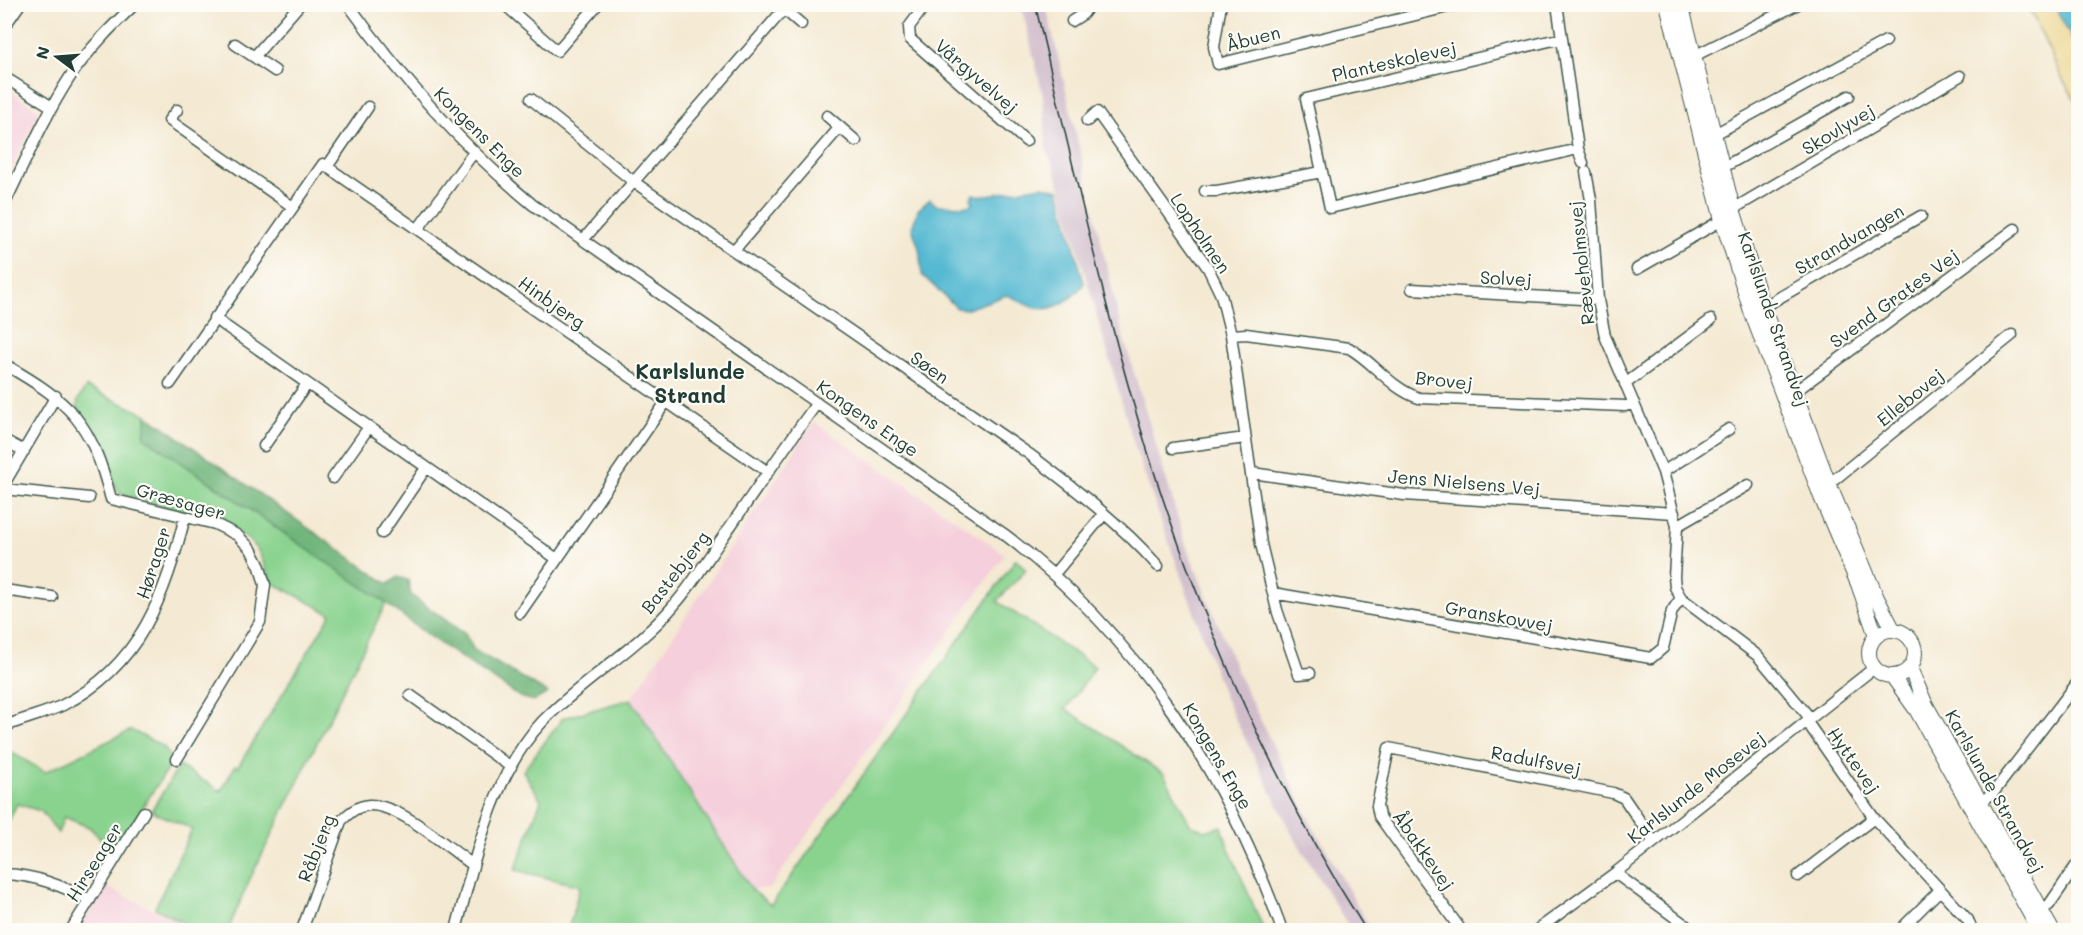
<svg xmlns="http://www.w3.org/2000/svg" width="2083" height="935" viewBox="0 0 2083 935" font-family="Mali,sans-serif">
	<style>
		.built { fill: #f5cfdb }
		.industrial { fill: #d1bdcc }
		.green { fill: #8ad38f; stroke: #548862; stroke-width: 1.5 }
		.forest { fill: #6fb57a; stroke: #477957; stroke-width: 1.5 }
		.sand { fill: #eeda9e; stroke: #868c69; stroke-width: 1.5 }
		.water { fill: #54b9d2; stroke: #3a7b83; stroke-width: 1.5 }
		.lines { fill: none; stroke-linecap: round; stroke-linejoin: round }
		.minor-casing { stroke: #3f574c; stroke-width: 13 }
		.major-casing { stroke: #3f574c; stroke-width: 16 }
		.minor { stroke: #fff; stroke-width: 10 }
		.major { stroke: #fff; stroke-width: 14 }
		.tram { stroke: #1f3d34; stroke-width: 1.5 }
		.labels { text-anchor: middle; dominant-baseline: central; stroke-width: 4.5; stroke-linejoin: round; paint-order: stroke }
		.street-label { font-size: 18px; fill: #1f3d34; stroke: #fdfcf7 }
		.quarter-label { font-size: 21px; font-weight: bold; fill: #1f3d34; stroke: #fdfcf7 }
	</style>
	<rect width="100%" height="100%" fill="#fdfcf7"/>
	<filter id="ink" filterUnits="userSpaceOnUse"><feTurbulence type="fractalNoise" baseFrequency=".0167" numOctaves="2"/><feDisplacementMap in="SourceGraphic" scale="12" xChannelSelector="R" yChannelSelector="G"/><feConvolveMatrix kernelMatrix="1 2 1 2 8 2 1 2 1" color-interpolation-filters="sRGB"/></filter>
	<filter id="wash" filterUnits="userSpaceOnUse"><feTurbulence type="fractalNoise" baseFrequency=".008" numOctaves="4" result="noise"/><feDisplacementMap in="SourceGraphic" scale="24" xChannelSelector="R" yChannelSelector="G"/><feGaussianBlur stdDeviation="1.35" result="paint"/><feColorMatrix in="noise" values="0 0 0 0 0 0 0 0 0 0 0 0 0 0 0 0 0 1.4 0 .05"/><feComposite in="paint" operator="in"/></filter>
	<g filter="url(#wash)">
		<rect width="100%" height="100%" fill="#f4e9d2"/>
		<!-- built -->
		<path class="built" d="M4 87 40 111 5 184H4Z
			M814 422 1005 554 770 888 752 890 631 699Z
			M105 886 181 923 178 930H77Z"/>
		<!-- industrial -->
		<path class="industrial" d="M1021 5H1046L1123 336 1187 548 1239 676 1309 819 1371 930H1351L1292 834 1225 698 1135 448 1056 173 1046 149 1043 96Z"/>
		<!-- green -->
		<path class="green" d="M86 387 147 415 144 437 386 603 249 881 228 930H179L182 922 155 908 192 829 151 811 179 766 221 791 235 766 238 767 331 614 271 582 259 552 249 540 227 525 120 494C111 483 111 466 106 453 99 436 88 421 77 407L78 400Z
			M1016 559 1026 570 997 601 1095 667 1066 709 1164 774 1190 824 1205 831 1222 826 1227 844 1264 930H568L580 886 515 870 541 800 523 771 563 718 631 699 752 890 771 905Z
			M131 730 164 747 172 762 106 864 102 862 107 852 106 844 89 827 64 817 58 833 41 811 17 804 7 824 5 821 4 748 45 772Z"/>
		<!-- forest -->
		<path class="forest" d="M147 415 388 584 398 577 408 580 411 595 465 634 474 650 548 693 534 701 520 697 430 637 386 603 144 437Z"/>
		<!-- sand -->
		<path class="sand" d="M2028 5H2054L2078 50V104L2062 78Z"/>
		<!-- water -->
		<path class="water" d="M2054 5H2078V50Z
			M1042 186 1059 190 1084 283C1073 300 1049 316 1028 305 1021 302 1014 298 1007 295L967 309 957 308 922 275 919 248 912 228 918 210 930 199 936 205 969 206 973 203 971 199 973 194 981 196Z"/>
	</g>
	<g filter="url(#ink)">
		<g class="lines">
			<defs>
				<path id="minor" d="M348 4C402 79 462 146 533 205L1004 534C1137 635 1227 775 1282 930
					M504 4 557 51 598 4
					M926 4 909 27 910 39 1026 141
					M1221 4 1214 47 1218 64 1460 4
					M1557 4 1578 149 1583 163
					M779 5 801 24
					M1072 21 1083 14 1090 4
					M4 27 20 4
					M1562 38 1306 99 1330 208 1578 149
					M235 44 275 71
					M1694 56 1798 4
					M254 57 300 4
					M4 77 52 107
					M531 99 634 182 1029 454C1074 488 1121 524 1158 566
					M177 110 169 120 293 207
					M827 116 856 141
					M1087 121 1097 112 1208 268 1221 295 1231 335 1261 544 1277 610 1299 674 1310 673
					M1713 135 1886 41
					M327 167 368 107
					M1722 168 1849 96
					M1586 172 1591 200 1598 300 1605 336 1663 472 1677 526 1674 577 1675 587 1681 598 1758 656 1810 718
					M1205 191H1217L1322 172
					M4 205C25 162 44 117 70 77 88 50 111 27 135 4
					M1733 209 1960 76
					M418 229 474 152
					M583 240 784 9
					M735 249 840 127
					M1637 269 1722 220
					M1412 289 1598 300
					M1763 307 1921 216
					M214 318 557 559
					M1231 335 1246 334 1349 348C1374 362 1391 389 1419 398L1625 406 1634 403
					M4 364C72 403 91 422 111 499L215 524 237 535 251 549 260 567 265 585 260 622 177 759
					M170 384 323 164 768 472
					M1625 384 1711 320
					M1793 393 2015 229
					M4 440 24 451
					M264 446 307 384
					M1173 448 1245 438
					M1663 472 1729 429
					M1252 473 1404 495 1674 513
					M333 478 369 427
					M4 484 56 396
					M1829 484 2012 335
					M4 489 89 498
					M1677 526 1748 485
					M382 533 426 468
					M1054 574 1104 514
					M4 590 52 597
					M1273 593 1651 658 1663 648 1672 611 1681 598
					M520 613 666 402
					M410 695 511 767
					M1807 722 1874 818 1968 920 1972 930
					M11 724C28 717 47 713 63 705 141 666 165 594 185 517
					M1981 802 1993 793 2078 682
					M1615 873 1692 930
					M4 874C36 875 62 886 90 900
					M1798 876 1874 818
					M2041 910 2049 905 2078 863
					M71 930 144 812
					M302 930 341 821C349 813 357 806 369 805 400 804 448 848 473 865
					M456 930C474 862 492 775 542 722 583 679 637 650 675 604 693 584 707 559 723 537 754 492 785 447 817 403
					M1461 930 1379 816 1377 806 1389 748 1613 793 1624 798 1654 842
					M1537 930 1615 873 1874 668
					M1900 930 1940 890"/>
				<path id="major" d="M1667 4 1722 220 1752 314 1821 497 1858 584 1876 636
					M1681 4 1733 209 1763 307 1829 484 1877 598 1893 629
					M1869 653a23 23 0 1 1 46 0a23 23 0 1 1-46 0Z
					M1910 668 1926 705 2052 930
					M1892 676 1917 711 2039 930"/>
			</defs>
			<!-- minor casing -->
			<use href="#minor" class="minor-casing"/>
			<!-- major casing -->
			<use href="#major" class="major-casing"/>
			<!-- minor -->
			<use href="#minor" class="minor"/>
			<!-- major -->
			<use href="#major" class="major"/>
			<!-- tram -->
			<path class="tram" d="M1035 4C1074 167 1108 332 1160 490 1211 644 1279 793 1366 930"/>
		</g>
	</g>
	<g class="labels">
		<!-- street labels -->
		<g class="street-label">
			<text transform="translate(1253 38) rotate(-14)">Åbuen</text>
			<text transform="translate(1394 61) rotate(-13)">Planteskolevej</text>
			<text transform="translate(977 76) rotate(41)">Vårgyvelvej</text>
			<text transform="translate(1838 129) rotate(-31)">Skovlyvej</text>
			<text transform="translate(480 132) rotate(45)">Kongens Enge</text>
			<text transform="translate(1201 233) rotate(56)">Lopholmen</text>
			<text transform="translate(1849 239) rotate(-30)">Strandvangen</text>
			<text transform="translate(1581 263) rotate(-96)">Ræveholmsvej</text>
			<text transform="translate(1506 278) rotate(3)">Solvej</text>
			<text transform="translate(1894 298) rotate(-36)">Svend Grates Vej</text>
			<text transform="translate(552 302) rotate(35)">Hinbjerg</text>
			<text transform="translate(1774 319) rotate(71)">Karlslunde Strandvej</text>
			<text transform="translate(930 367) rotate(35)">Søen</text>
			<text transform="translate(1444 380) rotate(6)">Brovej</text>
			<text transform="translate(1910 397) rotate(-39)">Ellebovej</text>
			<text transform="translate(868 418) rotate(35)">Kongens Enge</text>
			<text transform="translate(1464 482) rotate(5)">Jens Nielsens Vej</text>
			<text transform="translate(181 501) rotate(16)">Græsager</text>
			<text transform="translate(153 563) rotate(-72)">Hørager</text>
			<text transform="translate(675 572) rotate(-52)">Bastebjerg</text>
			<text transform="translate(1499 616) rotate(10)">Granskovvej</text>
			<text transform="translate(1218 756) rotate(60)">Kongens Enge</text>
			<text transform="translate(1536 760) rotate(11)">Radulfsvej</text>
			<text transform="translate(1854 760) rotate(55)">Hyttevej</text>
			<text transform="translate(1696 787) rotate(-38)">Karlslunde Mosevej</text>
			<text transform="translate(1995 791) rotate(61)">Karlslunde Strandvej</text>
			<text transform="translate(316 848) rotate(-68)">Råbjerg</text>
			<text transform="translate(1424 850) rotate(55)">Åbakkevej</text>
			<text transform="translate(94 862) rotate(-58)">Hirseager</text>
		</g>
		<!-- quarter labels -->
		<g class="quarter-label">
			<text x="690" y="370">Karlslunde<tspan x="690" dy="24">Strand</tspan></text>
		</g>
	</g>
	<!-- margin -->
	<rect width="2083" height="935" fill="none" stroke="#fdfcf7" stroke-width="24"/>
	<!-- north arrow -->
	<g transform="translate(57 57) rotate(286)" stroke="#fdfcf7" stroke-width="4.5" paint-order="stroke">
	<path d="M0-4.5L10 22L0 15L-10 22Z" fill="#1f3d34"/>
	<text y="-9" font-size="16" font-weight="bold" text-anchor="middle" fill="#1f3d34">N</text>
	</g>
</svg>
